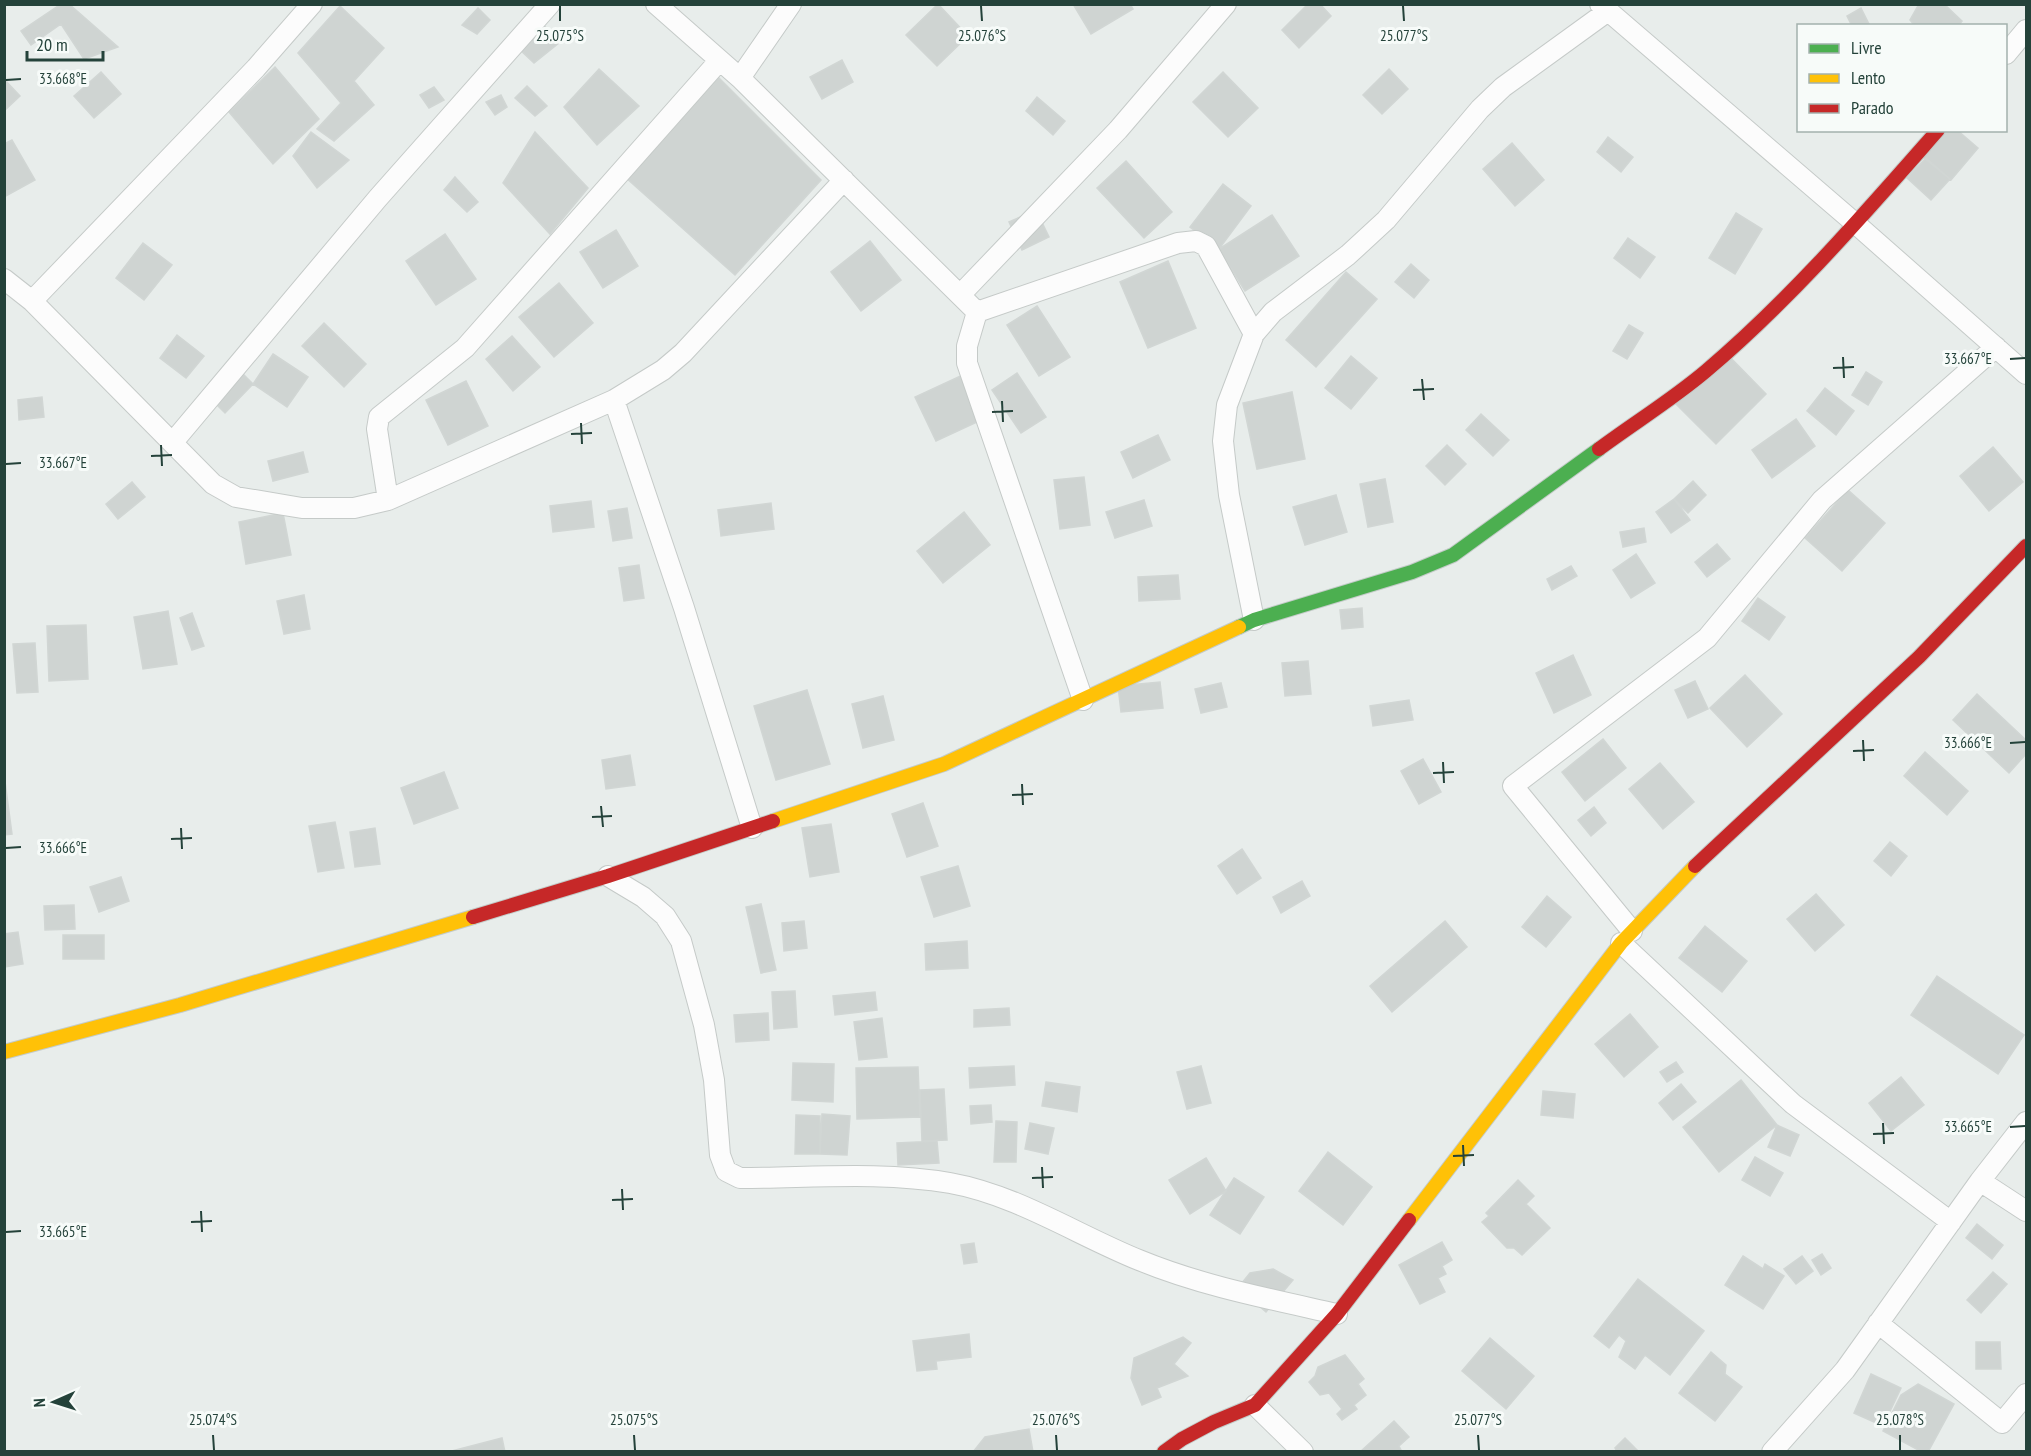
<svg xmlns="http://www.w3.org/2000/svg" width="2031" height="1456" viewBox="0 0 2031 1456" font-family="'PT Sans Narrow',sans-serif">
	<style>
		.building { fill: #cfd4d2; stroke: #d1d6d4; stroke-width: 1.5 }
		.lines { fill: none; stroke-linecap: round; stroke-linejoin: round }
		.street-casing { stroke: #c5cac8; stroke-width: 22 }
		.fast-casing { stroke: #c3cbc8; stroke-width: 16 }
		.slow-casing { stroke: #c3cbc8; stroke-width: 16 }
		.jam-casing { stroke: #c3cbc8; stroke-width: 16 }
		.street { stroke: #fcfcfc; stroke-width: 20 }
		.fast { stroke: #4caf50; stroke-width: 14 }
		.slow { stroke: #ffc107; stroke-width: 14 }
		.jam { stroke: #c62828; stroke-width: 14 }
		.ticks { fill: none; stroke: #24423a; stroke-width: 2 }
		.ticks-label { font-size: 15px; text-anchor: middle; fill: #24423a; stroke: #f7fbf9; stroke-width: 6; stroke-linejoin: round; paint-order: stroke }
	</style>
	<rect width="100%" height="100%" fill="#e8edeb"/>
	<!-- building -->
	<path class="building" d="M61 4H69L118 47 84 59 61 24 31 45 21 31Z
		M938 4 968 36 937 66 906 35Z
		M1073 4H1130L1133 9 1091 34Z
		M1308 4H1320L1331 16 1299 48 1282 30Z
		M1919 4H1944L1962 21 1958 26H1915L1910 20Z
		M340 6 384 48 354 81 374 105 334 141 317 129 341 103 298 53Z
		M478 8 490 20 477 34 462 25Z
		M1861 8 1870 26H1852L1847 16Z
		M541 22 559 43 534 63 518 48Z
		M842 60 853 82 822 99 810 77Z
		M275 67 319 119 273 164 229 112Z
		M599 69 639 106 597 145 564 107Z
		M1389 69 1408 89 1382 114 1363 95Z
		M101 72 121 94 94 118 74 96Z
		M1223 72 1258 108 1228 137 1193 102Z
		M717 76 821 180 735 275 625 177Z
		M4 79 20 96 4 111Z
		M527 86 547 106 535 116 515 98Z
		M434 87 444 100 429 108 420 95Z
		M501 95 507 107 495 115 486 102Z
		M1037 97 1065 121 1053 135 1026 111Z
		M1945 130H1957L1978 148 1951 180 1923 157Z
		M311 132 349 160 317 188 293 156Z
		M535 132 588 188 550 234 503 183Z
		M1608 137 1633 157 1621 172 1597 152Z
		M12 140 35 180 4 197V144Z
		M1512 143 1544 180 1515 206 1483 169Z
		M1926 158 1950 179 1931 200 1907 178Z
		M1126 161 1172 212 1144 238 1097 188Z
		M455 177 478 202 467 212 444 190Z
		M1223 184 1251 206 1219 249 1190 227Z
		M1036 210 1049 237 1022 250 1009 222Z
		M1736 213 1762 229 1735 274 1709 258Z
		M1272 215 1299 256 1245 291 1219 249Z
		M616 230 638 266 603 288 580 252Z
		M445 234 476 279 436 305 406 261Z
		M1628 238 1655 257 1640 278 1614 258Z
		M870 241 901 280 861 311 831 272Z
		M143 243 172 265 144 300 116 278Z
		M1168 261 1196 328 1148 348 1120 282Z
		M1411 264 1429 280 1414 298 1395 282Z
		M1346 272 1377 299 1316 367 1286 340Z
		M559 283 593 323 554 357 519 317Z
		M1037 306 1070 357 1039 376 1007 325Z
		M324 323 366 364 344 387 302 346Z
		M1629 325 1643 333 1627 359 1613 351Z
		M177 335 204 356 186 378 160 358Z
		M512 336 540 367 513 391 486 359Z
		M1725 352 1766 394 1716 444 1675 403Z
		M273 354 308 377 287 407 253 384Z
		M1351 356 1377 378 1351 409 1325 388Z
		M238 369 253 384 225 413 210 398Z
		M1866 372 1882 382 1868 405 1852 395Z
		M967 373 988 417 936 441 915 397Z
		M1017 373 1046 417 1021 433 992 390Z
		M466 381 488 426 448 445 426 400Z
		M1825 388 1854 411 1836 435 1807 411Z
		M1292 392 1305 459 1257 469 1243 403Z
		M42 397 44 417 19 420 18 400Z
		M1481 414 1509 440 1493 456 1466 430Z
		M1796 419 1815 446 1772 478 1752 450Z
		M1158 435 1170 460 1133 478 1121 452Z
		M1447 445 1466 464 1445 485 1426 466Z
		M1993 447 2023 482 1989 511 1960 476Z
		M303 452 308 472 273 481 268 461Z
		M1084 477 1090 525 1060 529 1054 480Z
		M1385 479 1393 522 1368 527 1360 484Z
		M1693 481 1706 495 1688 513 1674 499Z
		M132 482 145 497 118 519 106 504Z
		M1848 490 1885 523 1842 571 1805 538Z
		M1336 495 1347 532 1305 545 1293 507Z
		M1674 499 1690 520 1671 533 1656 512Z
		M1144 500 1152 526 1115 538 1106 512Z
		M591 501 594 527 553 532 550 506Z
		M771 503 774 529 721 536 718 510Z
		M627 508 632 538 613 541 608 511Z
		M964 512 990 545 943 583 917 551Z
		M283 513 291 555 246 564 239 522Z
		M1644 528 1646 542 1623 547 1620 532Z
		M1717 544 1730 559 1707 577 1695 562Z
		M1636 554 1655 583 1631 598 1613 570Z
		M639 565 644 598 624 601 619 568Z
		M1571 566 1577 576 1552 590 1547 579Z
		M1178 575 1180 599 1139 601 1138 577Z
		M304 595 310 629 284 634 277 601Z
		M1758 598 1785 617 1769 640 1742 621Z
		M1362 608 1363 627 1342 629 1340 610Z
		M168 611 177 664 143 669 134 617Z
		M192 613 204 646 192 650 180 618Z
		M86 625 88 679 49 681 47 626Z
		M35 643 38 692 17 693 13 644Z
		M1573 655 1591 695 1554 713 1536 673Z
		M1308 661 1311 694 1285 696 1282 663Z
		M1745 675 1782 714 1747 747 1710 708Z
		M1695 681 1708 709 1688 718 1675 690Z
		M1160 682 1163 708 1121 712 1118 686Z
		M1221 683 1227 707 1201 713 1195 689Z
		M807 690 830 764 776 780 754 706Z
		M1977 694 2026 740V754L2009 773 1953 720Z
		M883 696 894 740 863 748 852 704Z
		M1409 700 1413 720 1373 726 1370 706Z
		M1603 739 1626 768 1585 801 1562 772Z
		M1925 752 1968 791 1947 815 1904 776Z
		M630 755 635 785 606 789 602 760Z
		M1423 759 1441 792 1419 804 1401 771Z
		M1660 763 1694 802 1663 829 1629 789Z
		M444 772 458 808 414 824 401 788Z
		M4 774 12 834 4 835Z
		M923 803 938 846 907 857 892 814Z
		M1594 807 1606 823 1591 836 1578 820Z
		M335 822 344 868 318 872 309 826Z
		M831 824 839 872 810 877 802 828Z
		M375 828 380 864 355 867 350 832Z
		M1890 842 1907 856 1891 876 1874 861Z
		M1242 849 1261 878 1237 894 1218 866Z
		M958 866 970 906 934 917 921 877Z
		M121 877 129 901 99 912 90 887Z
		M1302 881 1310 896 1281 913 1273 897Z
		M1816 894 1844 925 1815 951 1787 919Z
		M1547 896 1571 917 1546 947 1522 927Z
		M761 904 776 970 761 973 746 907Z
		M74 905 75 929 45 930 44 906Z
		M804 921 807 948 784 951 782 923Z
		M1445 921 1467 947 1392 1012 1370 986Z
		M1705 926 1747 961 1722 992 1679 958Z
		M18 932 23 964 4 967V934Z
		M63 935H104V959H63Z
		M967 941 968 968 926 970 925 944Z
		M1937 976 2024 1035 1998 1074 1911 1015Z
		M795 991 797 1027 774 1029 772 992Z
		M875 992 877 1010 835 1015 833 996Z
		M1009 1008 1010 1025 974 1027V1010Z
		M768 1013 769 1040 736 1042 734 1015Z
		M1630 1014 1658 1047 1624 1077 1595 1044Z
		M882 1018 887 1057 859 1060 854 1022Z
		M1676 1062 1683 1072 1667 1082 1660 1072Z
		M793 1063 834 1064 833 1102 792 1100Z
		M1014 1066 1015 1085 970 1088 969 1068Z
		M1201 1066 1211 1103 1187 1109 1177 1072Z
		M918 1067 920 1117 857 1119 856 1068Z
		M1901 1077 1924 1105 1891 1131 1869 1103Z
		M1741 1080 1777 1125 1719 1172 1683 1127Z
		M1046 1082 1080 1087 1077 1112 1042 1106Z
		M1681 1084 1696 1102 1673 1120 1659 1103Z
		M944 1089 947 1140 922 1141 920 1090Z
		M1543 1091 1575 1094 1573 1118 1541 1115Z
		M991 1105 992 1122 971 1124 970 1106Z
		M822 1114 850 1116 847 1155 820 1154Z
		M796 1115 820 1116V1154H795Z
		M996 1121 1017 1122 1016 1162H994Z
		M1030 1123 1054 1128 1048 1154 1025 1149Z
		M1777 1125 1799 1135 1790 1156 1768 1147Z
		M937 1141 939 1163 898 1165 897 1143Z
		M1328 1152 1372 1187 1343 1225 1299 1191Z
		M1755 1157 1783 1173 1770 1196 1742 1180Z
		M1206 1158 1226 1191 1190 1214 1169 1180Z
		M1234 1178 1264 1197 1240 1234 1210 1215Z
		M1518 1180 1534 1196 1526 1204 1550 1228 1522 1255 1514 1248H1507L1482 1222 1489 1216 1486 1213Z
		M1977 1224 2003 1245 1992 1259 1966 1238Z
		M1442 1242 1452 1260 1442 1266 1446 1274 1438 1278 1445 1292 1420 1304 1399 1265Z
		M974 1243 977 1262 964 1264 961 1245Z
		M1822 1254 1831 1268 1821 1275 1812 1260Z
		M1743 1256 1763 1269 1765 1264 1784 1276 1763 1309 1725 1285Z
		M1802 1256 1813 1271 1796 1284 1784 1269Z
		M1273 1269 1293 1280 1266 1312 1238 1288 1250 1273Z
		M1993 1272 2007 1284 1981 1313 1967 1300Z
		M1638 1279 1704 1331 1670 1375 1645 1355 1635 1369 1619 1357 1626 1341 1619 1335 1609 1348 1594 1336Z
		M969 1334 971 1357 936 1361 937 1369 917 1371 913 1341Z
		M1183 1337 1191 1343 1174 1364 1188 1376 1157 1388 1161 1397 1142 1405 1131 1378 1134 1358Z
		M1490 1338 1534 1376 1506 1409 1462 1371Z
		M1976 1342H2000L2001 1369H1976Z
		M1711 1352 1726 1365 1725 1374 1742 1387 1715 1421 1679 1393Z
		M1345 1355 1364 1379 1358 1384 1366 1395 1354 1405 1357 1409 1342 1420 1337 1414 1342 1409 1329 1393 1320 1395 1309 1382 1315 1376 1318 1367Z
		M1871 1374 1901 1388 1883 1426 1854 1413Z
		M1918 1384 1954 1404 1928 1452H1922L1883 1431 1901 1395Z
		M1394 1421 1409 1437 1399 1446 1402 1452H1360Z
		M1029 1429 1033 1452H973L985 1437Z
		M502 1438 505 1452H448Z
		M1625 1438 1639 1452H1617L1615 1448Z"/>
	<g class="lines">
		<defs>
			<path id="street" d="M656 4 740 78 977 312
				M1600 4 1856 224 2026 374
				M2006 54 2026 30
				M740 78 791 4
				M4 279 32 301 213 484 236 497 302 508H354L388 500 614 400 663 370 683 353 844 180
				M960 295 1118 130 1226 4
				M32 301 256 68 312 4
				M977 312 967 346V363L1083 700
				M977 312 1178 243 1196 241 1206 246 1254 334
				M614 400 684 608 752 828
				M173 442 378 198 550 4
				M388 500 377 429 379 417 465 348 719 61
				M1254 620 1229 495 1223 441 1227 405 1254 334 1273 312 1348 255 1386 220 1480 109 1503 87 1608 11
				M608 876 643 897 665 916 681 941 704 1025 714 1080 720 1155 726 1171 740 1178C809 1178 881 1171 950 1183 1017 1195 1077 1235 1139 1260 1202 1286 1270 1299 1337 1314
				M1632 931 1513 786 1707 638 1822 500 1996 347
				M1621 943 1793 1104 1951 1222
				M1980 1181 2026 1211
				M1878 1323 2002 1423 2026 1394
				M1255 1405 1303 1452
				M1772 1452 1845 1370 1980 1181 2026 1122"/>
			<path id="fast" d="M1239 627 1254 620 1412 572 1453 555 1599 449"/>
			<path id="slow" d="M773 821 944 764 1239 627
				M4 1052 180 1005 473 917
				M1409 1220 1621 943 1695 866"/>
			<path id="jam" d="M1599 449C1634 423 1673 399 1706 371 1791 299 1865 213 1938 130
				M1695 866 1919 657 2026 546
				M473 917 608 876 773 821
				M1164 1452 1182 1439 1214 1422 1255 1405 1337 1314 1409 1220"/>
		</defs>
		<!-- street casing -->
		<use href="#street" class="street-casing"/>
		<!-- fast casing -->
		<use href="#fast" class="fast-casing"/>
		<!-- slow casing -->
		<use href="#slow" class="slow-casing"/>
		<!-- jam casing -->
		<use href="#jam" class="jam-casing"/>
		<!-- street -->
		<use href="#street" class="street"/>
		<!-- fast -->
		<use href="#fast" class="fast"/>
		<!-- slow -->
		<use href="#slow" class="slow"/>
		<!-- jam -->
		<use href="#jam" class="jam"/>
	</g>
	<!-- ticks -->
	<path class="ticks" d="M560 6V21M981 6 982 21M1403 6 1404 21M6 80 21 79M1843 357 1844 378M2010 359 2025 358M1833 368 1854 367M1422 379 1424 400M1413 390 1434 389M1002 401 1003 422M992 412 1013 411M581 423 582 444M571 434 592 433M161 445 162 466M151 456 172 455M6 464 21 463M1863 740 1864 761M2010 743 2025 742M1853 751 1874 750M1443 762 1444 783M1433 773 1454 772M1022 784 1023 805M1012 795 1033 794M601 806 603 827M592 817 612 816M181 828 182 849M171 839 192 838M6 848 21 847M1883 1123 1884 1144M2010 1127 2025 1126M1873 1134 1894 1133M1463 1145 1464 1166M1453 1156 1474 1155M1042 1167 1043 1188M1032 1178 1053 1177M622 1189 623 1210M612 1200 633 1199M201 1211 202 1232M191 1222 212 1221M6 1232 21 1231M213 1435 214 1450M634 1435 635 1450M1056 1435 1057 1450M1478 1435 1479 1450M1900 1435V1450"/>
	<g class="ticks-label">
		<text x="560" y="41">25.075°S</text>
		<text x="982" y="41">25.076°S</text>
		<text x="1404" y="41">25.077°S</text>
		<text x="63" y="84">33.668°E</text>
		<text x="1968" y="364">33.667°E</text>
		<text x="63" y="468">33.667°E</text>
		<text x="1968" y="748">33.666°E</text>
		<text x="63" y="853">33.666°E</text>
		<text x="1968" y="1132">33.665°E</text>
		<text x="63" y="1237">33.665°E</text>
		<text x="213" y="1425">25.074°S</text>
		<text x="634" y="1425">25.075°S</text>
		<text x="1056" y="1425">25.076°S</text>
		<text x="1478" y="1425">25.077°S</text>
		<text x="1900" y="1425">25.078°S</text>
	</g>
	<!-- border -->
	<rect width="2031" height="1456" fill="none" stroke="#24423a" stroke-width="12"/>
	<!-- legend -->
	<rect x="1797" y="24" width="210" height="108" fill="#f7fbf9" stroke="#a3b1ad" stroke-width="1.5"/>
	<rect x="1809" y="44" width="30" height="9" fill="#4caf50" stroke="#a3b1ad" stroke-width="1.5"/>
	<text x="1851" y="54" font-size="18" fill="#24423a">Livre</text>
	<rect x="1809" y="74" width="30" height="9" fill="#ffc107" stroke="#a3b1ad" stroke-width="1.5"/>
	<text x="1851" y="84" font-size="18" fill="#24423a">Lento</text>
	<rect x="1809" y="104" width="30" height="9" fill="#c62828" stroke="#a3b1ad" stroke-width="1.5"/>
	<text x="1851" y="114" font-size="18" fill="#24423a">Parado</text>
	<!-- north arrow -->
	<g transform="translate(54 1402) rotate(267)" stroke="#f7fbf9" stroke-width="4.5" paint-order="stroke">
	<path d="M0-4.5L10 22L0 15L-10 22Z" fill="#24423a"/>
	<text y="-9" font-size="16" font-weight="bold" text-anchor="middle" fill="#24423a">N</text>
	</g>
	<!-- scale -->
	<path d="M27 51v9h76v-9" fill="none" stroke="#24423a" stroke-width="3"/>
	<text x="36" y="51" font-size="18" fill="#24423a" stroke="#f7fbf9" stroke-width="4.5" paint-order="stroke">20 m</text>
</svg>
